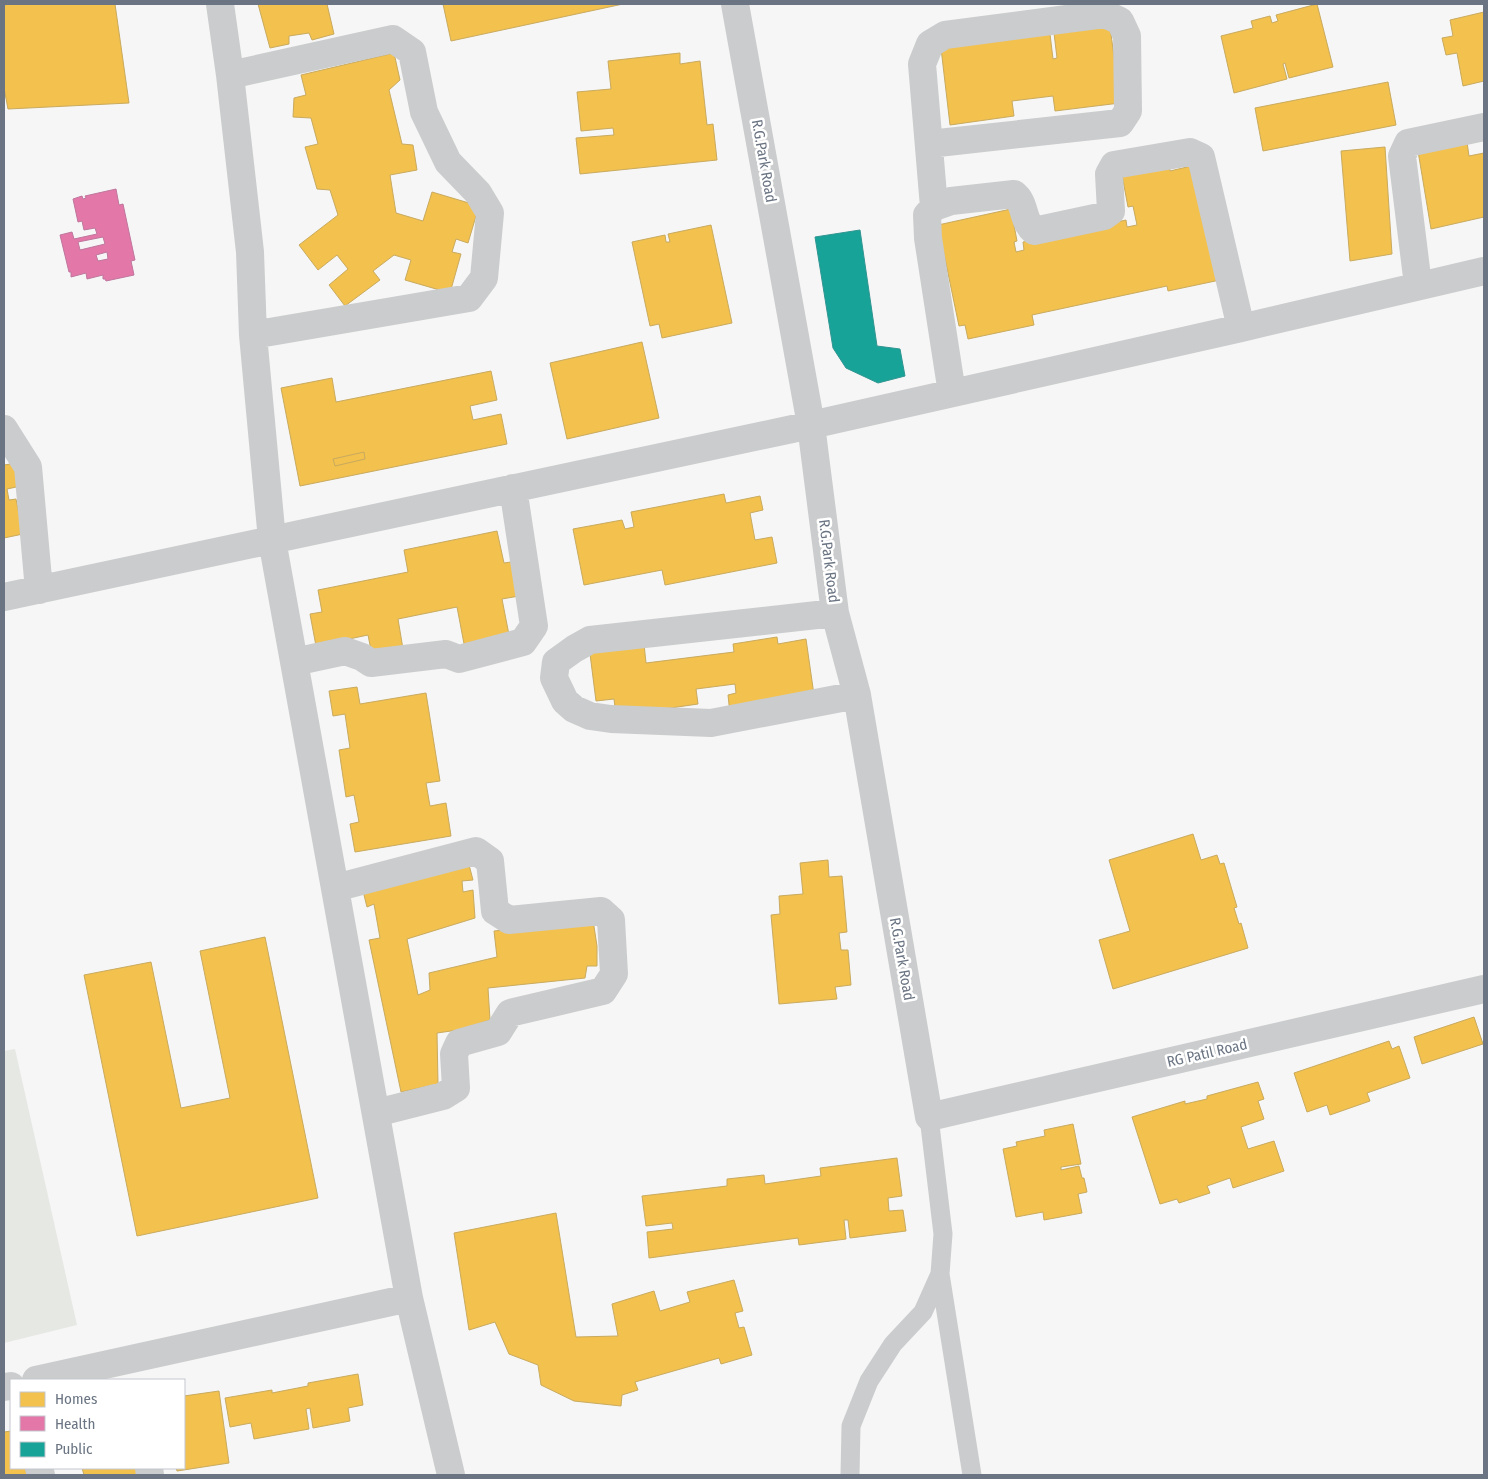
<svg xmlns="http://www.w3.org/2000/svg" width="1488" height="1479" viewBox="0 0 1488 1479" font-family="'Fira Sans Condensed',sans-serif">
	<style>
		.green { fill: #e6e8e4 }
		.homes { fill: #f2c14e; stroke: #c9aa5e }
		.health { fill: #e377a8; stroke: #bf769d; fill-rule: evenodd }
		.public { fill: #17a398; stroke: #309591 }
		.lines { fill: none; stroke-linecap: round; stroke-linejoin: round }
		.service { stroke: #cbcccd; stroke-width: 19 }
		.minor { stroke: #cbcccd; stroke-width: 28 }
		.labels { text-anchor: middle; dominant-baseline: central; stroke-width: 5; stroke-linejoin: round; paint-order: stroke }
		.street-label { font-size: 15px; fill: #6a7482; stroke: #fff }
	</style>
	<rect width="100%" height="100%" fill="#f6f6f6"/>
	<!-- green -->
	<path class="green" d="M15 1049 77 1325 4 1343V1051Z"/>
	<!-- homes -->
	<path class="homes" d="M10 4H115L129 103 8 109 4 88V5Z
		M258 4H327L334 34 312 40 309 33 289 36V44L270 48Z
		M443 4H623L451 41Z
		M1317 4 1333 67 1289 78 1285 63 1283 64 1287 79 1234 93 1221 36 1253 28 1251 21 1270 16 1272 23 1278 21 1276 15Z
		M1484 12V81L1463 86 1457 53 1446 55 1442 38 1453 36 1450 20Z
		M1110 26 1120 103 1055 111 1053 96 1012 101 1014 116 950 125 941 48 1050 34 1053 59 1057 58 1054 33Z
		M394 53 400 80 389 90 402 144 413 145 417 170 390 175 396 213 423 221 432 192 479 206 468 243 456 239 452 252 461 254 450 293 405 280 411 260 394 255 373 271 380 280 345 306 329 285 348 269 337 255 318 270 299 245 338 215 330 190 317 189 305 147 318 144 311 118 293 117 294 98 306 95 301 75Z
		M680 53V64L700 61 707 125 713 124 717 160 580 174 576 138 614 135 613 128 581 131 577 92 611 89 608 61Z
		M1388 82 1396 125 1263 151 1255 108Z
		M1467 142 1469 156 1484 153V217L1431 229 1418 151Z
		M1385 147 1392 254 1350 261 1341 151Z
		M1169 165 1170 171 1191 166 1220 280 1168 291 1167 286 1032 315 1034 325 968 339 965 325 959 326 938 225 1011 209 1017 241 1014 242 1016 252 1024 250 1023 242 1126 220 1127 227 1137 225 1133 206 1128 207 1122 175Z
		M711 225 732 323 662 338 659 324 650 326 632 242 665 235 666 242H670L668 234Z
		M642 342 659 418 567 439 550 363Z
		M491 371 497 400 470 406 473 420 501 414 507 444 300 486 281 388 332 378 336 402Z
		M364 452 365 459 335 466 333 459Z
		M17 463 21 486 7 489 9 500 16 499 23 534 4 538V465Z
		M724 494 726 503 760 496 763 510 750 513 755 540 772 537 777 563 665 585 662 570 584 585 573 529 622 520 625 529 634 527 631 512Z
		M497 531 504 563 518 561 525 595 502 599 510 640 465 649 457 607 398 619 403 649 372 655 368 635 316 646 310 614 322 612 318 590 408 572 404 550Z
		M777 637 778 644 806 639 814 695 730 714 728 695 736 693 735 684 696 689 698 704 616 716 614 699 596 701 589 646 644 644 646 663 734 652 733 644Z
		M357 687 360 704 426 693 440 781 426 783 430 806 446 803 451 836 355 852 350 824 359 822 354 795 346 797 339 750 350 748 345 714 333 716 329 691Z
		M1193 834 1201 860 1217 855 1220 864 1224 863 1237 907 1234 908 1239 924 1241 923 1248 948 1113 989 1099 940 1130 931 1109 860Z
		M828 860 829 877 842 876 847 932 839 933 841 950H848L851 985 835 987 837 999 779 1004 771 915 780 914 779 896 803 894 800 863Z
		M468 861 473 880 462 881 463 892 473 890 475 918 407 939 418 995 430 990 429 973 497 957 494 931 593 920 597 946V966H587L585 978 488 988 490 1020 458 1030 437 1033 438 1084 401 1092 369 940 380 938 374 904 367 907 362 887Z
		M265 937 318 1198 137 1236 84 975 151 962 181 1108 230 1098 200 951Z
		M1474 1017 1483 1044 1422 1064 1414 1037Z
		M1389 1041 1392 1049 1399 1046 1410 1078 1367 1093 1370 1101 1330 1115 1327 1105 1307 1112 1294 1073Z
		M1258 1082 1264 1099 1258 1101 1264 1119 1241 1127 1248 1149 1274 1141 1284 1171 1233 1188 1230 1178 1207 1186 1210 1193 1179 1203 1177 1199 1160 1204 1132 1117 1185 1101V1104L1207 1099V1096Z
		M1073 1124 1081 1164 1061 1167V1170L1079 1166 1082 1178H1084L1087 1192 1078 1194 1082 1213 1044 1220 1043 1212 1016 1217 1003 1149 1017 1146 1016 1142 1045 1136 1044 1130Z
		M897 1158 902 1196 888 1198 889 1211 903 1210 906 1231 850 1238 848 1220H844L846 1239 799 1245 798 1238 649 1258 647 1232 673 1229 672 1223 646 1226 642 1196 727 1186V1179L764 1175 765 1184 821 1176 820 1168Z
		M556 1213 576 1337 618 1336 612 1304 654 1291 660 1311 690 1302 687 1292 734 1280 743 1311 735 1313 739 1328 744 1327 752 1355 721 1364 719 1358 635 1382 638 1390 622 1395 621 1406 574 1401 541 1385 538 1365 509 1354 495 1322 469 1330 454 1233Z
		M358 1374 363 1405 348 1408 350 1421 313 1428 310 1408 306 1409 309 1429 254 1439 251 1423 230 1427 225 1398 272 1390V1393L308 1386V1383Z
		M219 1391 229 1463 177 1471 176 1468H184V1396Z
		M11 1431V1468H25L27 1475H4V1432Z
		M82 1468H142V1475H84Z"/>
	<!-- health -->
	<path class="health" d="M116 189 119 205 123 204 135 260 131 261 134 275 106 281 105 279H103V275L87 279 86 273 71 277V272H69L60 235 72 232 74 239 97 234 95 228 84 230 82 221 78 222 73 199 82 196 83 199 86 198 85 196ZM103 237 105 244 80 250 78 242ZM107 252 108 259 98 261 96 255Z"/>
	<!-- public -->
	<path class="public" d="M860 230 877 346 900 349 905 376 878 383 846 368 833 348 815 237Z"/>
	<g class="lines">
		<!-- service -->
		<path class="service" d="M940 1274 972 1475
			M850 1475 851 1426 869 1381 893 1344 923 1312 940 1274 943 1234 929 1117"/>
		<!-- minor -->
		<path class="minor" d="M220 4 230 75 250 252 253 335 272 540 409 1298 451 1475
			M735 4 811 425 835 613 857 695 929 1117 1484 989
			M230 75 393 39 412 52 424 112 448 162 478 193 490 213 484 278 469 298 253 335
			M929 144 1120 123 1128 111 1127 36 1120 21 1105 14 945 35 930 44 922 64 934 207
			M1418 285 1402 156 1408 143 1484 127
			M952 393 928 238 927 215 934 207 951 201 1014 194C1026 203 1022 221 1034 231L1104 216 1111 211 1109 174 1114 165 1190 152 1201 157 1241 328
			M4 429 28 467 39 590
			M4 597 811 425 1241 328 1484 271
			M835 613 590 640 574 649 556 662 554 678 565 701 574 709 590 716 611 719 711 723 857 695
			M294 662 345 651 362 657 371 663 446 654 459 659 523 642 534 626 513 488
			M335 888 476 851 490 861 495 911 509 920 601 911 611 920 614 974 603 991 510 1013 498 1032 459 1043 454 1054 456 1088 443 1096 376 1113
			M36 1380 409 1298
			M4 1387 11 1386
			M39 1468 41 1475
			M149 1468 150 1475"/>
	</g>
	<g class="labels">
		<!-- street labels -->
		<g class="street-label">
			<text transform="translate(764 161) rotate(80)">R.G.Park Road</text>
			<text transform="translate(829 561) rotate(83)">R.G.Park Road</text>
			<text transform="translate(902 959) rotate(80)">R.G.Park Road</text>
			<text transform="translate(1207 1053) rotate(-13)">RG Patil Road</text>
		</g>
	</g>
	<!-- border -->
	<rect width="1488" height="1479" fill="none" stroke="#6a7482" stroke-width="10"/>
	<!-- legend -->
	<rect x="10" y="1379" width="175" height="90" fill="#ffffff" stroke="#c3c7cd"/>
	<rect x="20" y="1392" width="25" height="15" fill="#f2c14e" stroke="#c3c7cd"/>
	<text x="55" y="1404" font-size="15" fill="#6a7482">Homes</text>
	<rect x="20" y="1416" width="25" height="15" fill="#e377a8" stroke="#c3c7cd"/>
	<text x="55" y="1429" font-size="15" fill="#6a7482">Health</text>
	<rect x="20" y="1442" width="25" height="15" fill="#17a398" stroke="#c3c7cd"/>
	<text x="55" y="1454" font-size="15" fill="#6a7482">Public</text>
</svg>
